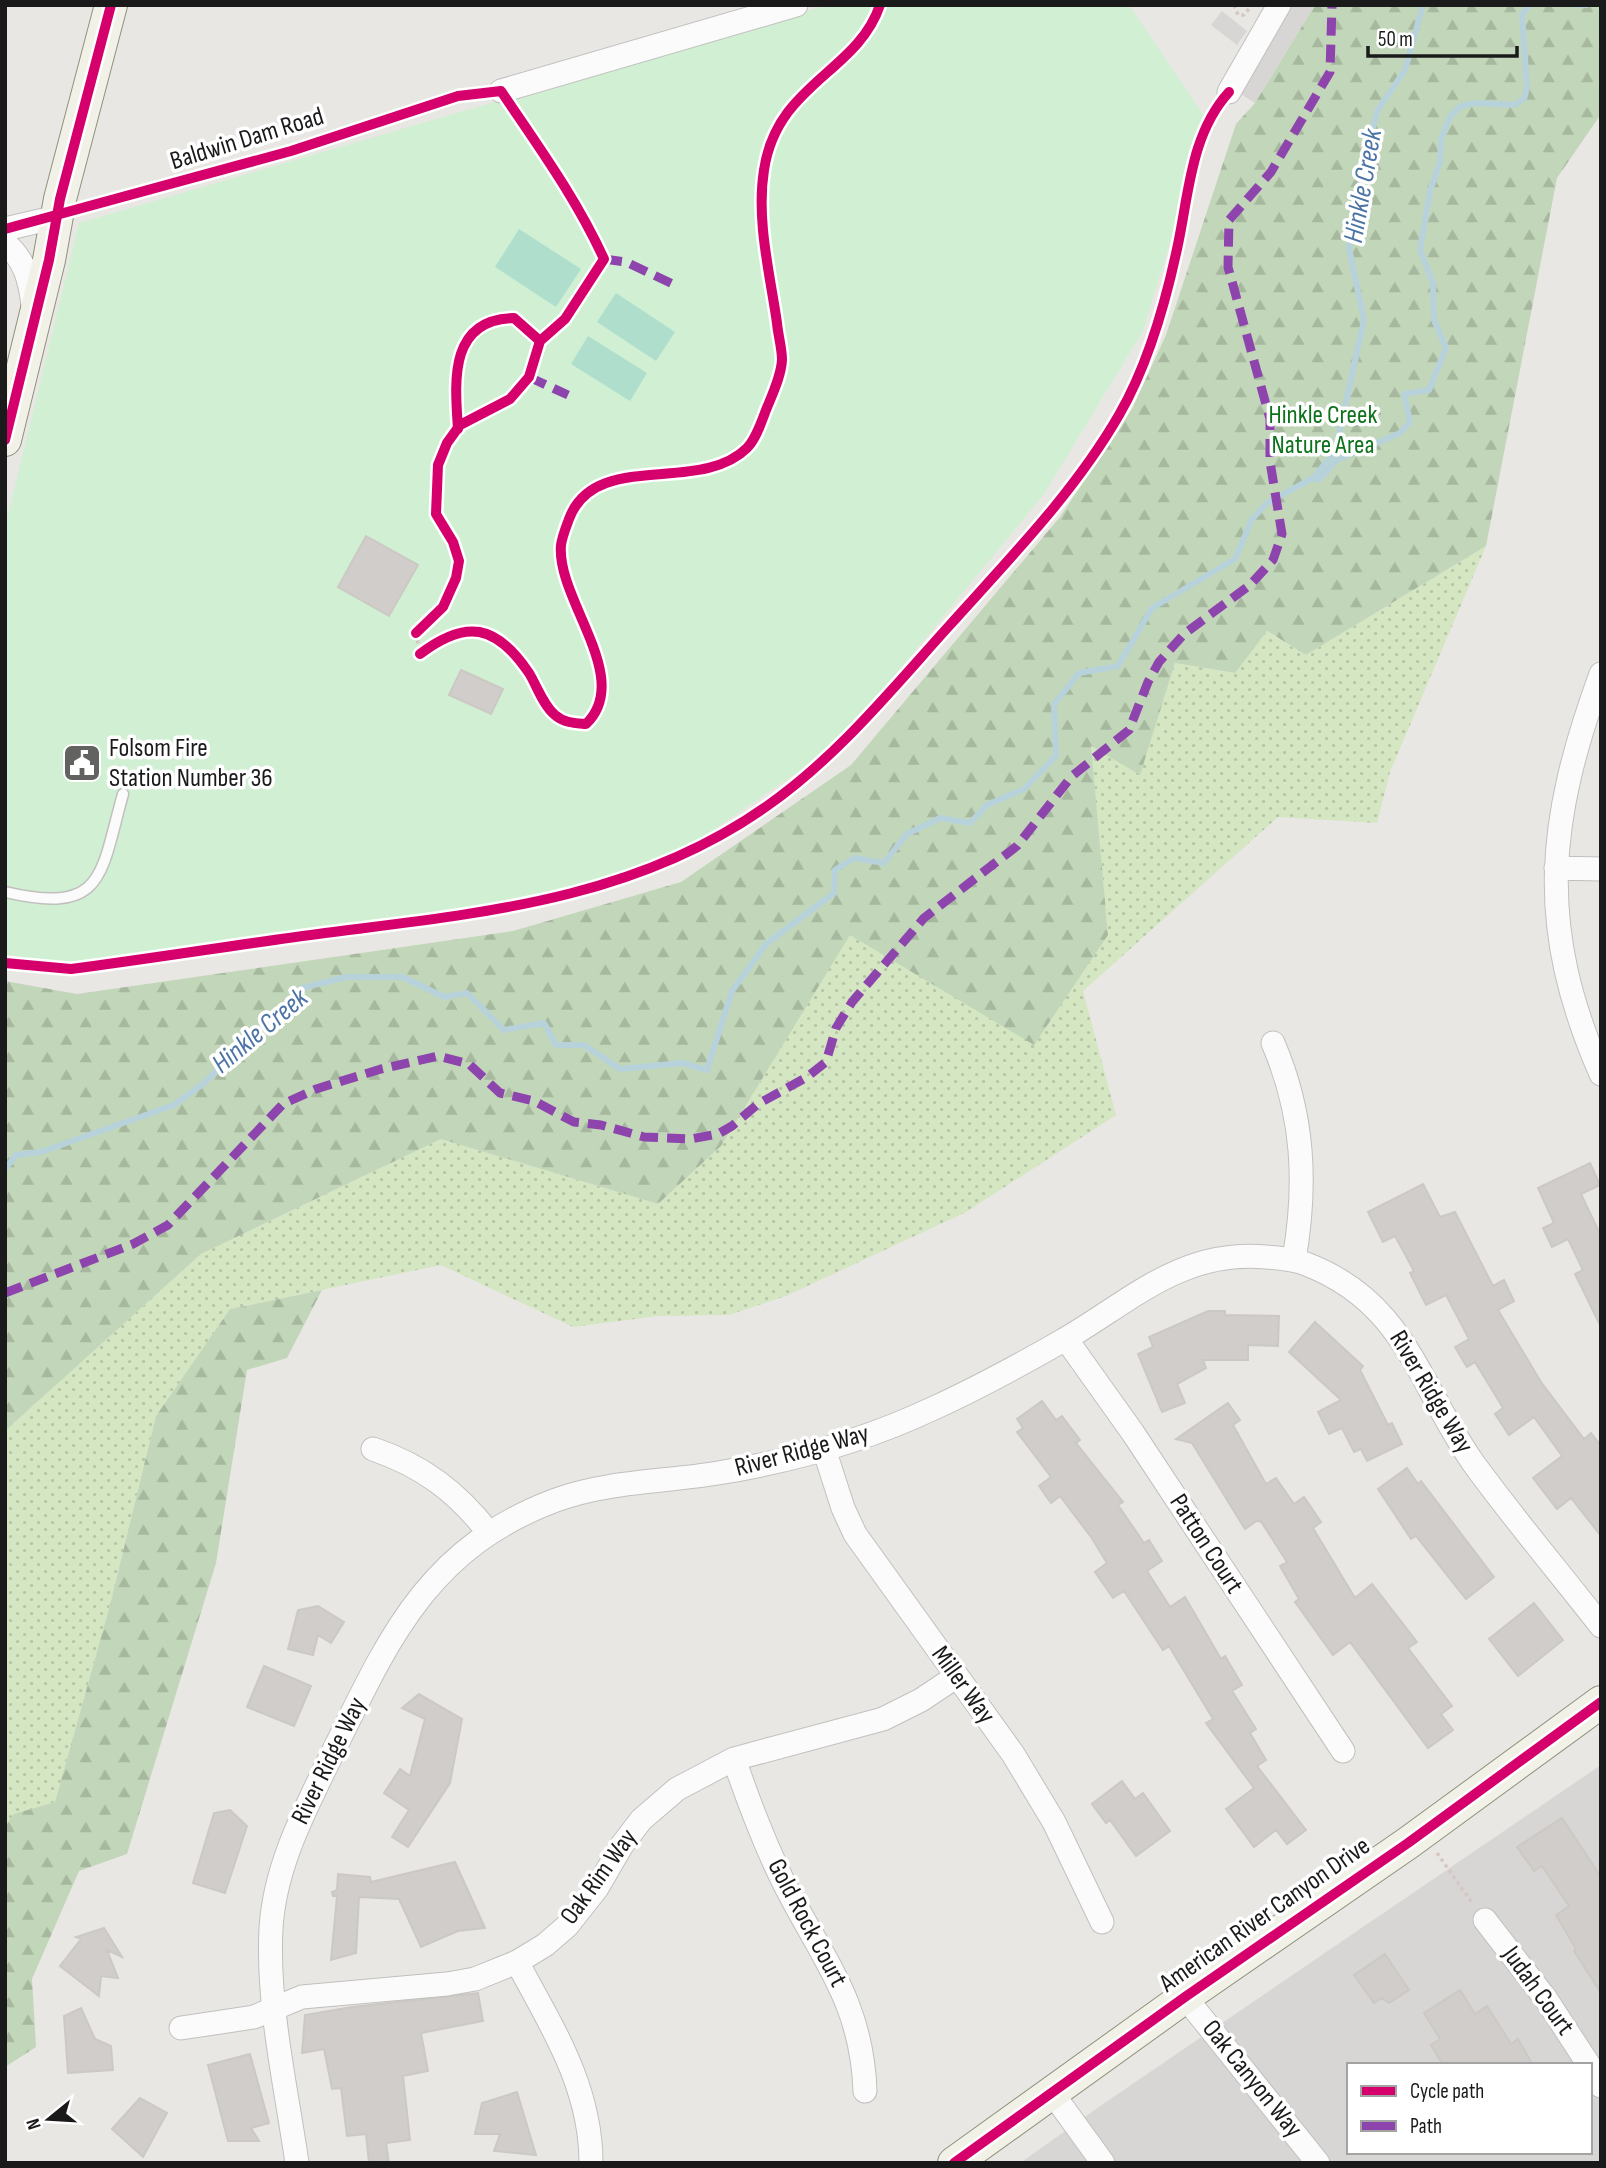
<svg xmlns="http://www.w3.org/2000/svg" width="1606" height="2168" viewBox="0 0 1606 2168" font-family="'Sofia Sans Condensed',sans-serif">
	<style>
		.residential { fill: #d8d6d4; fill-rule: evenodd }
		.religious { fill: #d7d6d4 }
		.grass { fill: url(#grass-dots) }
		.forest { fill: url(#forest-firs) }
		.park { fill: #d1efd2 }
		.pitch { fill: #afdfcc }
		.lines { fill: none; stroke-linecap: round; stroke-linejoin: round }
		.stream { stroke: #b7d2db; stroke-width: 6 }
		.building { fill: #d0cdca; stroke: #ccc9c4; stroke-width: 2 }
		.lane-casing { stroke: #c1c0bf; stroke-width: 13 }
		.street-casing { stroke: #c1c0bf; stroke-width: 25 }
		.secondary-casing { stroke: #8f917d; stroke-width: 34 }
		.path { stroke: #d4c7c4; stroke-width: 3.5; stroke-dasharray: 3.5 3.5; stroke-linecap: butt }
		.lane { stroke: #fcfbfb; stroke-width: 10 }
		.street { stroke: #fcfbfb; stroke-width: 23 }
		.secondary { stroke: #f1f1e8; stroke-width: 32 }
		.quiet { stroke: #8e44ad; stroke-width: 9; stroke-dasharray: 18 9; stroke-linecap: butt }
		.cycleway-casing { stroke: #fff; stroke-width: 15 }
		.cycleway { stroke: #d6006c; stroke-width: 10 }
		.labels { text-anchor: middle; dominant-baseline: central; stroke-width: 7; stroke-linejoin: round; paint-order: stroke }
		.street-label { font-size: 26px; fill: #1a1a1a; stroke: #fff }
		.park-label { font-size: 26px; fill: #0f721c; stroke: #fff }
		.poi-label { font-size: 26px; fill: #1a1a1a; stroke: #fff; text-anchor: start }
		.water-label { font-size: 28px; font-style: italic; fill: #4c74a5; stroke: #fff }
	</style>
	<defs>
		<pattern id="grass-dots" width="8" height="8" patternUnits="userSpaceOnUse" patternTransform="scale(1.75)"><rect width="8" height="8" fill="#d4e6c2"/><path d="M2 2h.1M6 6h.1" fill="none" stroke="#b5c5a6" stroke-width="1.8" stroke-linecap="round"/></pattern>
		<pattern id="forest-firs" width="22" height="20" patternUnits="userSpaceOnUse" patternTransform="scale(1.75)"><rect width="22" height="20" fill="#c2d7b9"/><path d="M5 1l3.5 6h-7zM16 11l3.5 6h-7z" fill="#a6b89e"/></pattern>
	</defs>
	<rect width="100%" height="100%" fill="#e9e7e3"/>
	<!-- residential -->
	<path class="residential" d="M1601 1765V2163H1020L1106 2102ZM1349 2065H1590V2152H1349Z"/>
	<!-- religious -->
	<path class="religious" d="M1293 5H1315L1255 103 1239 93Z
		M1222 11 1247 31 1237 45 1211 25Z"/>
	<!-- grass -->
	<path class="grass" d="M1486 546 1390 772 1377 823 1278 817 1083 991 1116 1115 966 1212 786 1296 729 1315 658 1316 573 1327 441 1265 230 1309 156 1416 110 1605 55 1802 15 1814 5 1826V1431L201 1254 441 1139 658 1204 721 1146 850 934 1108 935 1090 746 1140 774 1175 663 1234 673 1266 631 1306 655Z"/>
	<!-- forest -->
	<path class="forest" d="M1315 5H1601V114L1557 178 1486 546 1306 655 1267 631 1235 673 1175 663 1140 775 1091 746 1108 935 1034 1045 850 935 721 1146 658 1204 441 1139 201 1254 5 1431V981L77 994 513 931 681 882 851 765 1060 517 1132 409 1166 335 1236 124 1255 103Z
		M322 1290 287 1358 247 1370 216 1563 127 1854 79 1871 32 1979 36 2047 5 2067V1826L14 1814 55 1802 110 1605 156 1416 230 1309Z"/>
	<!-- park -->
	<path class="park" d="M828 5H1129L1207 120 1143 331 1044 494 838 744 668 861 510 909 81 968 5 954V527L79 223Z"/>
	<!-- pitch -->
	<path class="pitch" d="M519 229 581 269 556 307 495 267Z
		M616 293 675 332 656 361 597 322Z
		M588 336 647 373 630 401 571 364Z"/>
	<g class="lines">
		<!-- stream -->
		<path class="stream" d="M1575 5H1587
			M1313 478 1319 480 1337 460 1400 433 1410 422 1404 394 1429 390 1446 348 1434 320 1433 283 1420 250 1430 191 1440 162 1441 139 1451 115 1461 106 1475 103 1514 105 1524 99 1527 88 1522 14 1530 5
			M5 1169 16 1155 41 1152 174 1105 204 1083 302 988 346 977H403L444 997 467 993 504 1030 544 1023 556 1045H584L620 1069 682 1063 707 1070 732 991 766 944 834 893 835 870 854 858 884 863 907 834 940 818 970 823 987 805 1024 789 1056 756 1054 704 1079 673 1118 666 1152 608 1235 559 1252 519 1267 503 1313 478 1335 452 1364 320 1349 248 1363 168 1377 111 1405 70 1423 5"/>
	</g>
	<!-- building -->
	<path class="building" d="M366 536 418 565 389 616 338 587Z
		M461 670 503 689 491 714 449 695Z
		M1590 1163 1600 1185 1581 1194 1601 1236V1327L1575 1274 1583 1270 1568 1239 1552 1247 1543 1228 1554 1223 1538 1188Z
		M1423 1184 1440 1217 1455 1212 1493 1286 1504 1280 1514 1301 1498 1310 1541 1382 1584 1439 1591 1433 1601 1446V1536L1571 1498 1557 1509 1533 1478 1562 1456 1534 1417 1509 1435 1495 1414 1503 1408 1475 1362 1467 1367 1455 1347 1469 1339 1446 1295 1426 1305 1410 1273 1414 1271 1395 1236 1383 1242 1368 1212Z
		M1208 1311H1225V1315L1279 1316 1278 1346 1248 1345V1360H1203L1206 1368 1177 1384 1185 1403 1162 1412 1138 1354 1153 1347 1149 1337Z
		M1315 1322 1363 1366 1360 1370 1388 1425 1392 1423 1402 1444 1367 1461 1361 1449 1354 1452 1342 1428 1329 1434 1318 1412 1341 1400 1289 1352Z
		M1042 1401 1056 1420 1062 1416 1080 1440 1076 1443 1123 1502 1118 1505 1144 1543 1149 1540 1162 1561 1147 1571 1170 1607 1185 1597 1221 1659 1225 1656 1242 1685 1232 1691 1256 1729 1250 1733 1266 1760 1257 1766 1306 1830 1287 1844 1276 1830 1254 1847 1226 1809 1254 1788 1206 1723 1213 1719 1169 1646 1163 1650 1124 1591 1113 1598 1095 1572 1107 1563 1091 1537 1060 1496 1051 1503 1039 1486 1051 1477 1017 1432 1023 1428 1017 1419Z
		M1228 1403 1240 1420 1233 1425 1266 1484 1276 1478 1294 1504 1304 1497 1321 1522 1313 1528 1355 1598 1372 1584 1417 1642 1408 1648 1452 1706 1441 1714 1453 1730 1428 1748 1350 1642 1333 1655 1295 1602 1299 1599 1280 1566 1287 1562 1262 1523 1258 1520 1245 1529 1192 1443 1176 1439Z
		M1407 1468 1418 1484 1421 1481 1494 1577 1466 1599 1416 1536 1411 1539 1378 1489Z
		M1534 1603 1563 1640 1518 1676 1489 1639Z
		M318 1606 344 1622 331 1643 318 1635 313 1655 288 1649 298 1610Z
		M264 1666 311 1686 294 1726 247 1707Z
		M419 1694 462 1719 450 1783 408 1847 392 1837 409 1810 384 1793 400 1769 410 1776 425 1719 402 1708Z
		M1122 1781 1135 1799 1143 1793 1170 1831 1136 1856 1110 1820 1106 1823 1092 1804Z
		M230 1810 247 1826 225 1893 193 1883 214 1813Z
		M1562 1818 1601 1877V1993L1574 1951 1576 1949 1556 1915 1569 1906 1542 1866 1534 1871 1517 1847Z
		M455 1862 485 1928 458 1931 421 1947 399 1899 359 1897 356 1953 331 1960 337 1896H333L332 1892 337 1890 338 1874 370 1877 371 1882Z
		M104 1928 122 1957 107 1950 118 1978 101 1976 99 1996 60 1966 81 1939 76 1937Z
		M1385 1954 1409 1990 1389 2003 1382 1998 1374 2003 1354 1975Z
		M1460 1990 1475 2014 1487 2006 1511 2044 1518 2039 1533 2065H1443L1431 2045 1440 2039 1424 2013Z
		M478 1993 483 2021 421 2033 428 2071 403 2076 410 2140 386 2143 389 2163H369L366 2134 347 2136 341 2088 332 2089 324 2049 302 2053 305 2015 352 2007Z
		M81 2008 95 2039 111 2046 113 2070 68 2073 64 2016Z
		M250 2054 269 2123 251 2128 259 2141H228L208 2065Z
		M517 2092 536 2155 494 2151 500 2134H475L482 2103Z
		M140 2098 167 2113 143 2157 112 2129Z"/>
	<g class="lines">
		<defs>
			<path id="lane" d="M5 892C105 915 100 876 123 794"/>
			<path id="street" d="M501 91 796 5
				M1229 92 1279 5
				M5 229 57 217
				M5 243C25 260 30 280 33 305
				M1601 674C1547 822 1536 926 1601 1074
				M1556 868 1601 869
				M1273 1043C1304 1115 1307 1184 1294 1260
				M1066 1339 1133 1433 1343 1751
				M373 1449C423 1466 457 1492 489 1533
				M824 1449 843 1508 855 1534 1013 1754 1054 1822 1102 1922
				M734 1759C748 1800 763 1840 782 1879 820 1956 862 2000 865 2091
				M1485 1920 1546 1999 1589 2065
				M517 1962C552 2027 591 2087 591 2163
				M1185 1997 1318 2163
				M181 2028 254 2017 302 1997 447 1984 475 1979 517 1962 545 1945 567 1926 597 1888 622 1845 641 1820 677 1789 734 1759 883 1719 921 1700 957 1676
				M1590 2067 1601 2086
				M1053 2094 1103 2163
				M297 2163C286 2086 267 2006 271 1928 275 1865 305 1810 332 1754 388 1640 427 1548 556 1500 608 1481 664 1482 718 1473 792 1461 866 1440 934 1408 978 1388 1020 1365 1062 1341 1130 1302 1181 1249 1266 1257 1280 1258 1294 1259 1306 1264 1406 1302 1418 1385 1474 1464 1514 1519 1559 1572 1601 1626"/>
			<path id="secondary" d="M5 440 49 260 60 199 111 5
				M954 2163 1185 1997 1408 1843 1601 1702"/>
		</defs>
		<!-- lane casing -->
		<use href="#lane" class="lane-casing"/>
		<!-- street casing -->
		<use href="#street" class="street-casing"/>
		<!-- secondary casing -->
		<use href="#secondary" class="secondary-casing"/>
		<!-- path -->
		<path class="path" d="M1234 5 1238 15H1244L1252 5
			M416 633 420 654
			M1437 1853 1473 1904"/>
		<!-- lane -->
		<use href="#lane" class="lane"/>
		<!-- street -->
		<use href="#street" class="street"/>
		<!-- secondary -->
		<use href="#secondary" class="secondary"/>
		<!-- quiet -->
		<path class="quiet" d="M604 259 626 262 677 286
			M529 377 568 395
			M5 1293 133 1244 168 1225 283 1104 316 1089 381 1069 438 1056 469 1064 500 1093 534 1101 574 1122 601 1125 644 1137 691 1139 718 1134 732 1126 758 1104 807 1077 826 1062 836 1028 852 1002 924 918 1017 846 1071 777 1129 730 1148 682 1159 662 1184 634 1250 585 1273 560 1282 534 1270 462V419L1228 267 1229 220 1271 172 1330 72 1332 5"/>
		<defs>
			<path id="cycleway" d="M5 229 291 151 458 96 501 91C538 146 576 198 604 259L565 319 540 341 529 377 510 399 460 425 447 443 438 465 436 514 453 542 459 561 456 578 443 607 416 633
				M458 429C455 383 448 319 514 318L540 341
				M5 440 49 260 60 199 111 5
				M420 654C466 619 496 624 529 673 537 686 543 705 555 715 564 723 575 723 586 724 634 678 556 599 561 545 562 537 566 527 569 519 595 449 700 495 747 448 756 439 761 423 766 410 772 395 781 377 782 360 782 348 778 335 777 323 770 274 756 220 764 170 777 83 857 73 880 5
				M5 963 71 969C156 958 241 944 325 933 481 913 634 900 767 806 837 757 892 689 949 626 1009 559 1074 493 1119 415 1148 365 1165 305 1177 249 1189 195 1190 135 1229 92
				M954 2163 1185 1997 1408 1843 1601 1702"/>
		</defs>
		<!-- cycleway casing -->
		<use href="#cycleway" class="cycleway-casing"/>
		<!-- cycleway -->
		<use href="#cycleway" class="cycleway"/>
	</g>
	<!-- icons -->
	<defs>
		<symbol id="civic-square" viewBox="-11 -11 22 22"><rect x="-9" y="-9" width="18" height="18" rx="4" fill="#626260" stroke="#fff"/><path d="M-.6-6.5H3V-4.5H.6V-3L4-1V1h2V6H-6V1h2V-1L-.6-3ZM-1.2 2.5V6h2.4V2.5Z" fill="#fff"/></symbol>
	</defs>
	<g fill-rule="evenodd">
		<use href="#civic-square" x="60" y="741" width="44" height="44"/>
	</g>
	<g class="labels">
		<!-- street labels -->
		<g class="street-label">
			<text transform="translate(247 139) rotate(-17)">Baldwin Dam Road</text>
			<text transform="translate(1431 1392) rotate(59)">River Ridge Way</text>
			<text transform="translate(802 1451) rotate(-15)">River Ridge Way</text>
			<text transform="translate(1206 1544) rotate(57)">Patton Court</text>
			<text transform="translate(963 1685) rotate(54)">Miller Way</text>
			<text transform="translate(329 1761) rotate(-64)">River Ridge Way</text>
			<text transform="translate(599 1877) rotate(-54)">Oak Rim Way</text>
			<text transform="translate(1265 1915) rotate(-35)">American River Canyon Drive</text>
			<text transform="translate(807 1923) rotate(62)">Gold Rock Court</text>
			<text transform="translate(1538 1991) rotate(54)">Judah Court</text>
			<text transform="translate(1252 2079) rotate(51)">Oak Canyon Way</text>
		</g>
		<!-- park labels -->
		<g class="park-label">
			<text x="1323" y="415">Hinkle Creek<tspan x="1323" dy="30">Nature Area</tspan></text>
		</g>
		<!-- poi labels -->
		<g class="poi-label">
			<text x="109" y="748">Folsom Fire<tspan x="109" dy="30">Station Number 36</tspan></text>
		</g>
		<!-- water labels -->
		<g class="water-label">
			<text transform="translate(1363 186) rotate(-80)">Hinkle Creek</text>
			<text transform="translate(260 1031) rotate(-40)">Hinkle Creek</text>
		</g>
	</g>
	<!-- border -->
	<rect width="1606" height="2168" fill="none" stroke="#1a1a1a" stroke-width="14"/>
	<!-- legend -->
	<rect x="1347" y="2063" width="245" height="91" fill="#ffffff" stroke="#a3a3a3" stroke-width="2"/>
	<rect x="1361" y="2086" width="35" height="10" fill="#d6006c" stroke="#a3a3a3" stroke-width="2"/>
	<text x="1410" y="2098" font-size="21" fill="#1a1a1a">Cycle path</text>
	<rect x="1361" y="2121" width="35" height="10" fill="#8e44ad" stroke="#a3a3a3" stroke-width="2"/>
	<text x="1410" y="2133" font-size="21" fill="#1a1a1a">Path</text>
	<!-- north arrow -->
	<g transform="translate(49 2119) rotate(252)" stroke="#ffffff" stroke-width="5" paint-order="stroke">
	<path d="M0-5L12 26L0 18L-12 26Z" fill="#1a1a1a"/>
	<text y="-10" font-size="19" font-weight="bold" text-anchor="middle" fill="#1a1a1a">N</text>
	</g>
	<!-- scale -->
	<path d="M1368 46v10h149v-10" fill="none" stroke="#1a1a1a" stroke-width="3.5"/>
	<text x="1378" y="46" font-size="21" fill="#1a1a1a" stroke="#ffffff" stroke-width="5" paint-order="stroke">50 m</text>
</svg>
